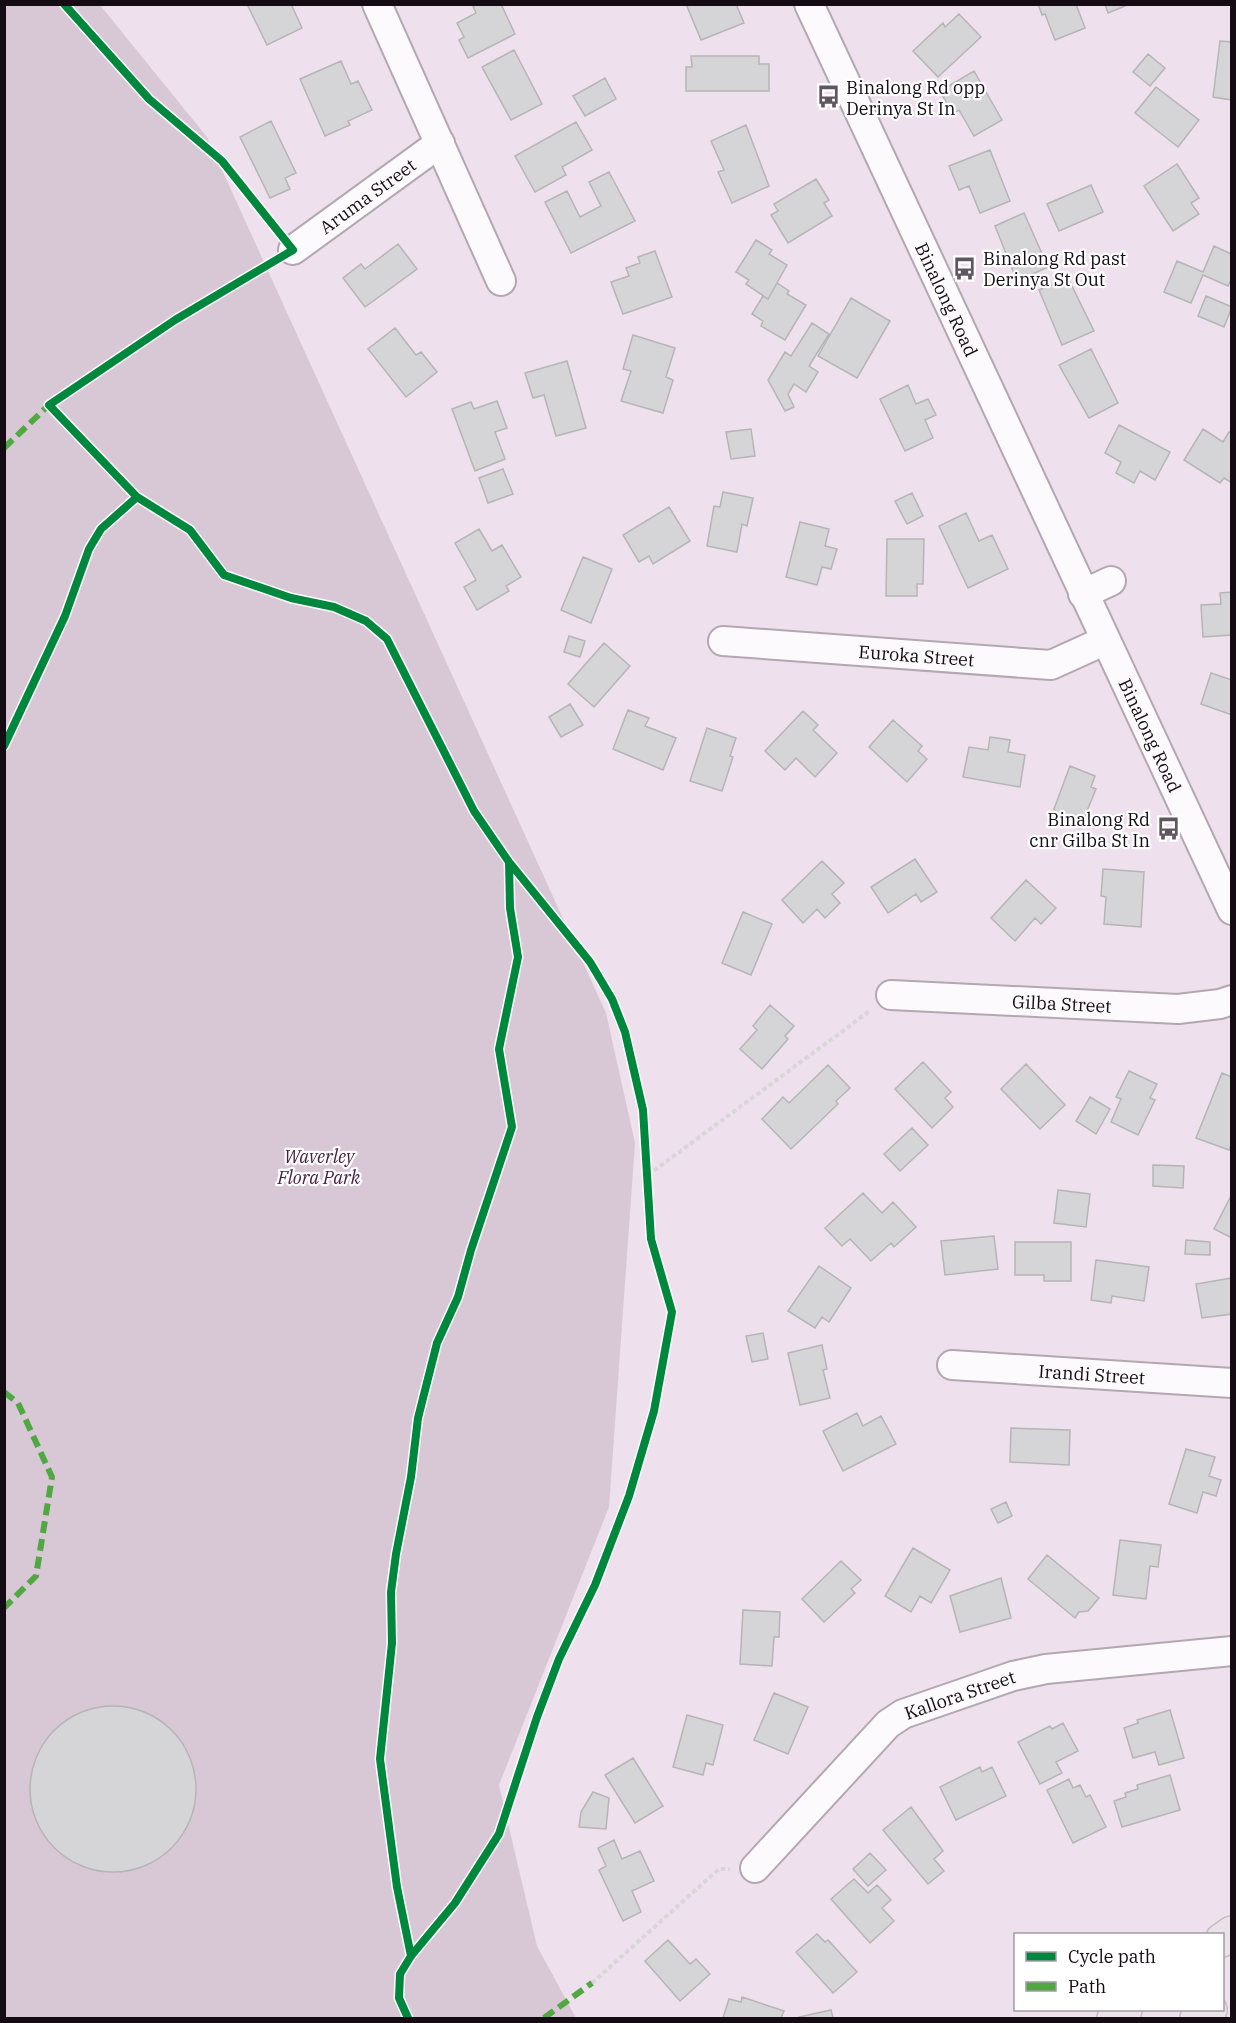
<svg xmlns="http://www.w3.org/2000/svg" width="1236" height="2023" viewBox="0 0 1236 2023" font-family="'IBM Plex Serif',serif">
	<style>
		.green { fill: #d8c8d5 }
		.building { fill: #d5d5d8; stroke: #b5b5b7; stroke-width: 1.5 }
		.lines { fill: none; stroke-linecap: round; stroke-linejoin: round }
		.street-casing { stroke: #b3a7b1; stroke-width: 32 }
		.primary-casing { stroke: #c5bec4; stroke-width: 36 }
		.path { stroke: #d9d5d8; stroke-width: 4; stroke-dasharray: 4.5 3; stroke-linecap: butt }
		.street { stroke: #fcfafc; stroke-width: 28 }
		.primary { stroke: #ebe2e9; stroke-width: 33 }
		.quiet { stroke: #51a842; stroke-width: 6; stroke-dasharray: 12 6; stroke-linecap: butt }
		.cycleway-casing { stroke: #fff; stroke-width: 11 }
		.cycleway { stroke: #00873e; stroke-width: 8 }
		.labels { text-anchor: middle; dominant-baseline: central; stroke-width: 4.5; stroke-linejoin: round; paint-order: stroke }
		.poi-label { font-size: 18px; fill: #140b13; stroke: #fff; text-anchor: start }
		.street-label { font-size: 18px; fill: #140b13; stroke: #fff }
		.park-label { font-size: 18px; font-style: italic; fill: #462043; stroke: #fff }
	</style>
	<rect width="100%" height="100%" fill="#eee0ec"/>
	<!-- green -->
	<path class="green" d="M100 5 207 137 606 1013 635 1143 609 1507 499 1785 537 1946 576 2018H5L4 5Z"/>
	<!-- building -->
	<path class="building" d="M247 4H291L302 28 267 45Z
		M472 4H501L515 34 468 58 459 40 464 37 457 23 476 13Z
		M686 4H736L744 23 701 40Z
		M1038 4H1076L1085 28 1055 40 1045 14 1042 15Z
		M1105 4H1130L1108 13Z
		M959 14 981 37 938 77 913 51 943 23 945 27Z
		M1220 41 1232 42V100L1213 97Z
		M514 50 542 104 511 120 482 67Z
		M1148 54 1165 68 1150 86 1133 72Z
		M691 56H759V64H769V91H686V67H692Z
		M341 61 351 84 358 81 372 110 348 121 350 125 325 136 300 79Z
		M974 71 1002 120 974 136 959 110 953 114 940 91Z
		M605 78 616 99 585 116 573 96Z
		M1156 87 1199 120 1178 147 1135 113Z
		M271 121 296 173 285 178 290 189 270 198 240 137Z
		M576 122 592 150 562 167 566 175 535 192 515 156Z
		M746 125 769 186 732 203 718 172 724 170 711 141Z
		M990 150 1010 201 980 213 969 186 959 190 949 166Z
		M1177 164 1199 198 1191 203 1199 214 1173 231 1144 186Z
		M609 172 635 221 571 253 545 202 567 191 580 217 601 206 589 182Z
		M816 179 829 200 824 203 832 216 788 243 771 215 778 211 774 204Z
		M1091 185 1103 212 1059 231 1047 204Z
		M1024 213 1048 267 1017 281 995 226Z
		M756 240 772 250 769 254 787 265 768 299 746 284 749 280 736 272Z
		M398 244 417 269 365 307 343 278 361 264 365 269Z
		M1214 246 1231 254 1232 251V278L1228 286 1203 275 1191 303 1164 292 1177 261 1203 272Z
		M655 251 672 297 623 314 611 282 629 276 626 268 640 263 638 257Z
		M1068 278 1094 331 1062 345 1039 290Z
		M777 283 789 291 787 294 806 305 785 340 761 326 763 321 752 314 763 296 768 299Z
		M1206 296 1232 307 1224 327 1198 316Z
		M851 298 890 321 857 378 818 356Z
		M812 323 829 334 809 366 818 372 806 392 794 384 788 394 794 407 785 411 768 380 785 352 791 356Z
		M395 328 416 355 421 352 437 372 406 397 368 349Z
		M633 335 675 348 666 377 673 380 663 413 621 401 631 371 623 369Z
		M1091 349 1118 403 1089 418 1059 365Z
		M567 361 586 428 556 436 544 395 533 398 525 373Z
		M908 385 916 404 928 399 936 415 925 420 933 438 905 451 880 399Z
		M497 401 507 428 495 432 505 459 475 471 452 409 471 402 474 409Z
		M1119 425 1170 452 1155 480 1140 471 1134 483 1116 473 1121 462 1105 453Z
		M751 429 755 456 731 459 726 432Z
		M1203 429 1223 442 1229 432 1232 433V483L1224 478 1220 483 1184 460Z
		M503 469 513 494 488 503 479 478Z
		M723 492 753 498 747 526 742 524 737 552 707 546 714 506 720 507Z
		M912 493 923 516 907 524 895 501Z
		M669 507 690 541 653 564 649 556 639 562 623 535Z
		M966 513 979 541 992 535 1008 569 968 588 939 526Z
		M800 522 829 529 825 546 837 549 831 569 822 567 817 585 786 577Z
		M479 529 492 551 502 545 521 577 506 586 509 591 477 610 464 587 476 580 455 543Z
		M887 539H924L923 584H917V596H886Z
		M583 557 612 569 591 623 561 610Z
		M1232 592V635L1203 637 1201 605 1221 604 1220 593Z
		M569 636 585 641 580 657 564 652Z
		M604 643 630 666 594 707 568 684Z
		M1211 673 1232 680V715L1201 704Z
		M570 704 583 725 561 737 549 717Z
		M628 710 649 718 645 726 676 738 663 770 613 749Z
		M803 711 818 725 813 730 837 753 815 777 796 758 785 770 765 751Z
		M893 720 922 746 918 751 927 759 907 782 869 747Z
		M707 728 736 738 730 756 733 757 722 791 690 781Z
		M990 737 1010 740 1008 752 1025 755 1020 787 963 777 969 747 988 750Z
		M1070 766 1095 776 1091 787 1096 789 1080 828 1051 817Z
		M915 859 937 892 921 902 916 894 888 913 871 887Z
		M822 861 844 883 832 894 840 903 825 918 817 909 803 923 782 900Z
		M1103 869 1144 872 1141 927 1104 924 1106 897 1101 896Z
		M1026 880 1056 908 1041 924 1035 918 1015 941 991 918Z
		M743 912 772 924 751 975 722 963Z
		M770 1005 794 1026 785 1036 788 1039 762 1069 740 1049 757 1030 753 1026Z
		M923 1062 951 1092 945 1098 953 1107 932 1128 895 1089Z
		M1026 1064 1065 1105 1040 1129 1001 1089Z
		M828 1065 850 1088 836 1101 838 1104 791 1149 762 1119 783 1097 789 1103Z
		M1129 1071 1157 1084 1150 1098 1155 1100 1138 1135 1111 1122 1121 1099 1116 1097Z
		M1222 1073 1232 1077V1143L1229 1150 1196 1138Z
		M1090 1097 1110 1109 1096 1134 1076 1121Z
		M912 1128 928 1145 900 1171 884 1154Z
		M1153 1165 1184 1166 1183 1188 1153 1186Z
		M1058 1190 1090 1194 1086 1227 1054 1223Z
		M863 1193 882 1213 893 1202 916 1227 894 1247 891 1243 871 1261 850 1239 842 1246 825 1228Z
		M1232 1194V1238L1214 1229Z
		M994 1236 998 1269 945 1275 941 1241Z
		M1186 1240 1210 1242V1255L1185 1254Z
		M1015 1242H1071V1281H1044V1275H1015Z
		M1096 1260 1149 1267 1144 1301 1112 1296 1111 1303 1091 1300Z
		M819 1266 851 1288 829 1322 822 1317 815 1328 788 1311Z
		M1232 1278V1314L1202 1318 1196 1284Z
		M763 1333 768 1359 752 1362 746 1336Z
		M822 1345 827 1369 823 1370 830 1398 800 1405 788 1353Z
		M857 1413 863 1426 881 1416 896 1444 843 1471 823 1431Z
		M1011 1428 1070 1430 1069 1465 1010 1462Z
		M1186 1449 1215 1457 1209 1476 1221 1480 1216 1496 1203 1492 1197 1513 1169 1504Z
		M1006 1502 1012 1516 998 1523 991 1509Z
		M1120 1540 1161 1545 1158 1567 1150 1566 1146 1599 1113 1595Z
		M913 1548 950 1570 931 1603 920 1596 911 1612 885 1596Z
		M1047 1555 1099 1598 1088 1611 1079 1612 1075 1618 1028 1579Z
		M841 1561 861 1580 851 1589 855 1593 824 1622 802 1599Z
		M1001 1578 1011 1618 960 1632 950 1596Z
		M743 1610 780 1612 779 1637H774L772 1666 740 1664Z
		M774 1693 808 1707 788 1754 754 1740Z
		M30 1789a83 83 0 1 1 166 0a83 83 0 1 1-166 0Z
		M1170 1710 1184 1758 1159 1765 1155 1752 1133 1758 1124 1728 1138 1723 1137 1720Z
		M687 1715 723 1725 713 1765 706 1763 703 1775 673 1767Z
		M1063 1723 1078 1751 1056 1762 1062 1773 1040 1784 1018 1742 1050 1726 1052 1729Z
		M633 1758 663 1806 635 1823 605 1775Z
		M980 1767 982 1772 992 1767 1006 1796 956 1820 940 1787Z
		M1170 1775 1180 1810 1122 1827 1114 1801 1126 1797 1125 1793 1138 1789 1137 1785Z
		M1069 1779 1073 1788 1080 1785 1086 1797 1090 1795 1106 1827 1073 1843 1047 1790Z
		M593 1792 609 1798 606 1829 579 1827 581 1812Z
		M911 1807 943 1851 934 1859 944 1871 928 1884 883 1830Z
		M614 1840 622 1859 640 1851 654 1881 632 1891 641 1912 623 1921 599 1870 606 1866 598 1848Z
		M870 1853 886 1870 868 1886 853 1869Z
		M854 1879 868 1893 877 1885 891 1900 882 1908 894 1921 870 1943 831 1899Z
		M817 1934 825 1942 828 1940 857 1972 833 1993 796 1952Z
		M668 1940 690 1964 696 1959 710 1974 680 2001 645 1961Z
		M742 1997 784 2011 781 2018H723L729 1999 741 2002Z
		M831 2010 833 2018H799V2017Z"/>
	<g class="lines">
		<defs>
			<g id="street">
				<path d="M377 4 501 281"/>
				<path id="s1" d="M809 4 1232 910"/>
				<path id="s2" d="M293 250 440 143"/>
				<path d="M1083 594 1111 581"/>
				<path id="s3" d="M723 641 1051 665 1104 641"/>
				<path id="s4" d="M891 995 1178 1009 1220 1004 1232 1000"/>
				<path id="s5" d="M952 1365 1232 1383"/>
				<path id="s6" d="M755 1868 888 1724 903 1714 1013 1676 1046 1669 1232 1651"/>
			</g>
			<path id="primary" d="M1222 1940 1232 1933
				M1114 2018 1125 2010
				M1197 2018 1210 2010"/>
		</defs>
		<!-- street casing -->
		<use href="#street" class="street-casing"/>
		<!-- primary casing -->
		<use href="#primary" class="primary-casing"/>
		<!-- path -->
		<path class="path" d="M648 1175 871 1010
			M592 1983 719 1869H730"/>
		<!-- street -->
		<use href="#street" class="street"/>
		<!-- primary -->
		<use href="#primary" class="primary"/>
		<!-- quiet -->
		<path class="quiet" d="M4 448 49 405
			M4 1392 18 1403 52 1477 36 1576 4 1608
			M544 2018 592 1983"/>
		<defs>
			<path id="cycleway" d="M64 4 149 99 222 161 293 250 175 320 49 405 137 497 190 530 224 575 291 598 334 607 366 621 387 639 474 811 509 862
				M4 746 65 616 89 549 101 529 137 497
				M408 2018 399 1998 400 1974 411 1956 455 1903 499 1834 537 1717 559 1659 595 1585 629 1496 654 1411 672 1312 651 1239 643 1110 625 1032 612 999 590 962 509 862 510 908 518 957 499 1049 512 1127 471 1250 458 1297 437 1343 418 1418 411 1477 396 1554 391 1592 392 1643 380 1759 397 1887 411 1956"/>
		</defs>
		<!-- cycleway casing -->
		<use href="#cycleway" class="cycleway-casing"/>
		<!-- cycleway -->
		<use href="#cycleway" class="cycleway"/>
	</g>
	<!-- icons -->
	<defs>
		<symbol id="bus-bare" viewBox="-9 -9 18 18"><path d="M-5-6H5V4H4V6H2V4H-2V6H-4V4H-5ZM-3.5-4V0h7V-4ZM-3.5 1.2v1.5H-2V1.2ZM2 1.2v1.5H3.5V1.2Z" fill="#60565f" stroke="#fff" stroke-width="2.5" paint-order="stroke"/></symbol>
	</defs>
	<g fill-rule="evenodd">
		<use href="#bus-bare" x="812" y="80" width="33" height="33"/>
		<use href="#bus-bare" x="948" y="252" width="33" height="33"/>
		<use href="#bus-bare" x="1152" y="812" width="33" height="33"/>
	</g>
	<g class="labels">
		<!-- poi labels -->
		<g class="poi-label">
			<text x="846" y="87">Binalong Rd opp<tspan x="846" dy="21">Derinya St In</tspan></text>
			<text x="983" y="258">Binalong Rd past<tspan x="983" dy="21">Derinya St Out</tspan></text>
			<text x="1150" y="819" text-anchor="end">Binalong Rd<tspan x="1150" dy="21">cnr Gilba St In</tspan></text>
		</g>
		<!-- street labels -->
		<g class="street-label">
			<text stroke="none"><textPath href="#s2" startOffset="92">Aruma Street</textPath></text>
			<text stroke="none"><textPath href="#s1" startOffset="326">Binalong Road</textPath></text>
			<text stroke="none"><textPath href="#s3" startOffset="194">Euroka Street</textPath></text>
			<text stroke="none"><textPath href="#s1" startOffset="807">Binalong Road</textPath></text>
			<text stroke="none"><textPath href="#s4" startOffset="171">Gilba Street</textPath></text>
			<text stroke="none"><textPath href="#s5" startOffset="140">Irandi Street</textPath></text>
			<text stroke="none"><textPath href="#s6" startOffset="274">Kallora Street</textPath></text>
		</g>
		<!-- park labels -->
		<g class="park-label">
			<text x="319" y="1156">Waverley<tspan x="319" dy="21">Flora Park</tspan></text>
		</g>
	</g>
	<!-- border -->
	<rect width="1236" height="2023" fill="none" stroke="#140b13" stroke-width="12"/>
	<!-- legend -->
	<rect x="1014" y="1933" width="210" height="78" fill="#ffffff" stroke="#a19da1" stroke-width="1.5"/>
	<rect x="1026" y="1952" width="30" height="9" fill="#00873e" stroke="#a19da1" stroke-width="1.5"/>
	<text x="1068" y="1963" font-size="18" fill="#140b13">Cycle path</text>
	<rect x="1026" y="1982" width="30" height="9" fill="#51a842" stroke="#a19da1" stroke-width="1.5"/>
	<text x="1068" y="1993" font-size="18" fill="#140b13">Path</text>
</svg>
